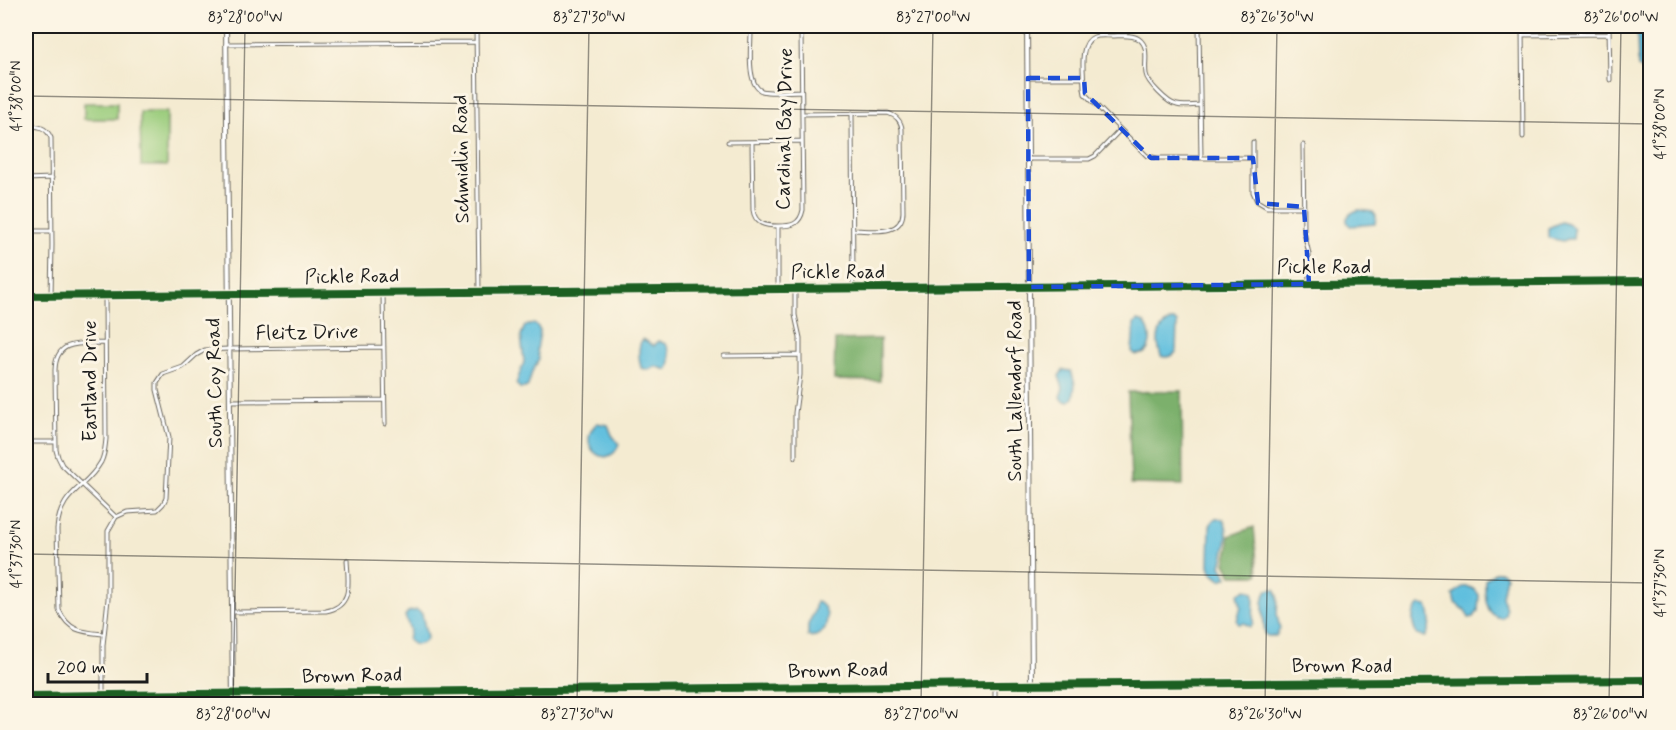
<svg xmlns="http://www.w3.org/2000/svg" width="1676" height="730" viewBox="0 0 1676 730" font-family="Mynerve,sans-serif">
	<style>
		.green { fill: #9acc7c; stroke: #5b744c; stroke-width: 1.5 }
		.forest { fill: #7bb06c; stroke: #4c6644; stroke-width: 1.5 }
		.water { fill: #60bfde; stroke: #3e6e7d; stroke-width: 1.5 }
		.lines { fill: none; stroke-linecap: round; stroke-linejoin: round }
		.street-casing { stroke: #68645b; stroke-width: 5 }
		.secondary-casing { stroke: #68645b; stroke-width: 6 }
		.street { stroke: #fff; stroke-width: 3 }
		.secondary { stroke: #fff; stroke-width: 4 }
		.cycleway-casing { stroke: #fcf5e5; stroke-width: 11 }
		.cycleway { stroke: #1b5e20; stroke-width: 8 }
		.marked { fill: none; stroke: #1d4ed8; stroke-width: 4.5; stroke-dasharray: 12 8; stroke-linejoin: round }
		.ticks { fill: none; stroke: #1c1c1c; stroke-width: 1.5; stroke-opacity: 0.45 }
		.labels { text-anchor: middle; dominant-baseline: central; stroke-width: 6; stroke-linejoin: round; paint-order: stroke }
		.street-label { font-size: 20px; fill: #1c1c1c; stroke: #fcf5e5 }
		.neatline { fill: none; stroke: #1c1c1c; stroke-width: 2 }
		.ticks-label { font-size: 15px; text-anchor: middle; fill: #1c1c1c }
	</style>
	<rect width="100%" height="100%" fill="#fcf5e5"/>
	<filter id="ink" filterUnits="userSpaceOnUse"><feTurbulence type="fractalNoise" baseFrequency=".0167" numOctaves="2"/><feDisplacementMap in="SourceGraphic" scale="12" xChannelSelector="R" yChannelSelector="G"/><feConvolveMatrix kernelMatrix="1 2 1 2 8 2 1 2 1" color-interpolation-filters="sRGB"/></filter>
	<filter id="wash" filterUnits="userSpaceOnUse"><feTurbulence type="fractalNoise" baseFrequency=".008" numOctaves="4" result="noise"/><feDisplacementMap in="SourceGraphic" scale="24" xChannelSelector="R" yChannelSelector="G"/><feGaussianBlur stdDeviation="1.35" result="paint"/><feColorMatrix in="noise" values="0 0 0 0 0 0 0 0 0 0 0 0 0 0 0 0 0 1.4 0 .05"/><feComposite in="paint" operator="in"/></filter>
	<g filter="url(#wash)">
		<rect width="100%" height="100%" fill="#f4ebd1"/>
		<!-- green -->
		<path class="green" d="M84 103H117V119H84Z
			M140 112H167V166H141Z"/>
		<!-- forest -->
		<path class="forest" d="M880 339V381L834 380 835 340Z
			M1182 391 1183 485 1131 484 1128 392Z
			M1254 527 1258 575H1232L1225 563 1229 548V536Z"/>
		<!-- water -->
		<path class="water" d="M1637 26H1650V73H1646L1638 67Z
			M1359 210 1373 212 1376 216 1375 224 1350 226C1342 218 1351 212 1359 210Z
			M1561 222 1570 225 1574 229 1573 239H1568L1563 241 1548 238V228Z
			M1137 321C1141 322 1143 321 1146 325 1153 335 1152 358 1134 354L1132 351 1134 324Z
			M1171 321H1175L1177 323 1176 352C1172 357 1167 358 1161 356 1156 342 1156 328 1171 321Z
			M534 324 538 327 540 332 537 350 539 359 532 372 528 386 525 388H520L516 384 524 362 521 335 525 326Z
			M643 339 654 346 658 341 666 344C670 351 672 363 667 370L655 366 649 370 641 368C639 360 637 345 643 339Z
			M1063 370 1071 371 1075 384 1073 398 1068 402 1062 400 1060 397 1063 388 1059 376Z
			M597 423 608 425 612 435 619 444C609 473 573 446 597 423Z
			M1217 518 1224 520C1230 532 1225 553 1221 565L1227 577 1221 580 1211 572 1209 565 1210 526 1213 520Z
			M1496 572H1502L1506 576 1502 596 1506 609 1505 615 1501 618C1484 615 1485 594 1485 580Z
			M1462 587C1469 586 1475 588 1479 595L1478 611 1474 617 1469 618 1465 610 1455 603 1453 595Z
			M1246 589 1253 592 1254 596 1253 624 1250 627 1244 623 1239 624 1237 621 1241 606 1238 594Z
			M1275 589 1278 596 1277 615 1280 629 1276 636H1268L1265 634C1264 621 1260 601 1267 590Z
			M816 602C834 605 829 641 808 636V625L814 612Z
			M1420 605 1427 606C1431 615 1431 629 1425 637L1417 635C1412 626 1410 612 1420 605Z
			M417 610 422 614 427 638C422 646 414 647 408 640L410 630 405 616 408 612Z"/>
	</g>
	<g filter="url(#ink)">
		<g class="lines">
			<defs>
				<path id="street" d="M476 26 479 292
					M753 26 751 32C751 46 746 85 762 91 772 94 790 91 801 91
					M1199 26 1201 158
					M1522 26 1523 137
					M1609 26 1610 80
					M1522 35 1609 34
					M226 44 476 42
					M1028 78H1084
					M1200 105C1193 105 1184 107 1177 105 1168 104 1147 82 1146 74 1144 62 1150 47 1139 39 1132 34 1120 36 1112 36 1106 36 1099 35 1094 37 1078 43 1084 74 1084 88L1085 94 1147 156 1157 158H1253
					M852 113 853 288
					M802 114 888 113C896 116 901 120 902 129L903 212C902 237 871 230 853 230
					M26 126C37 126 46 126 51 138L52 245 51 296
					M728 142 802 141
					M752 142 753 210C755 224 765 226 778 226 791 226 800 225 803 210L801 32 800 26
					M1253 142V192L1257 201 1267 207H1304
					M1303 145 1304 232 1309 254V284
					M1028 159H1089L1095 156 1120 130
					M26 179 52 178
					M778 226V289
					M26 231H52
					M795 289V315L800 338V375L795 413V457
					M383 293 385 424
					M105 343C82 344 56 338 55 370L56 450 58 457 62 465 116 517
					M230 349 384 347
					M724 356 800 355
					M230 401 384 400
					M31 442H56
					M232 612 326 611C354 606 348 581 347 560
					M104 634C83 632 69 632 59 610L57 529C60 491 86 489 101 462 105 454 105 447 106 439L105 295
					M995 685V704
					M103 695V645L108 599V531L116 517 127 512 157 510 163 504 166 498 169 437 157 390V383L163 374 183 367 196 355 205 350 229 349"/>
				<path id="secondary" d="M226 26 233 704
					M1027 26 1032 685
					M26 296 1650 281
					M26 696 995 685 1650 680"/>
			</defs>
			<!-- street casing -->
			<use href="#street" class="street-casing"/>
			<!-- secondary casing -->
			<use href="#secondary" class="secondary-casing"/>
			<!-- street -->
			<use href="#street" class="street"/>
			<!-- secondary -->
			<use href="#secondary" class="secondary"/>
			<defs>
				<path id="cycleway" d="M26 296 1650 281
					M26 696 995 685 1650 680"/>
			</defs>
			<!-- cycleway casing -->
			<use href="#cycleway" class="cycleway-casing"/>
			<!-- cycleway -->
			<use href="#cycleway" class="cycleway"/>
		</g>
	</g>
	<!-- marked area -->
	<path class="marked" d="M1028 78H1084L1085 93 1151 158H1253L1258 203 1304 207 1309 284 1029 287Z"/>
	<!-- ticks -->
	<path class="ticks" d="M26 96 1650 124M26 554 1650 583M233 704 245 26M577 704 589 26M921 704 933 26M1265 704 1277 26M1609 704 1621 26"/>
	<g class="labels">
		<!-- street labels -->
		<g class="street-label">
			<text transform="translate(785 129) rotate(-89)">Cardinal Bay Drive</text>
			<text transform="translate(462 159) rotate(-91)">Schmidlin Road</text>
			<text x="1324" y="267">Pickle Road</text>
			<text x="838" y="272">Pickle Road</text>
			<text transform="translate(352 277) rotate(-1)">Pickle Road</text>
			<text transform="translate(307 333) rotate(-1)">Fleitz Drive</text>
			<text transform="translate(90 381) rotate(-90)">Eastland Drive</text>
			<text transform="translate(215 383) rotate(-91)">South Coy Road</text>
			<text transform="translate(1015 391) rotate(-90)">South Lallendorf Road</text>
			<text x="1342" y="666">Brown Road</text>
			<text transform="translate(838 671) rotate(-1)">Brown Road</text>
			<text transform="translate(352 676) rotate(-1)">Brown Road</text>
		</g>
	</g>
	<!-- margin -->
	<rect width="1676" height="730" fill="none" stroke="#fcf5e5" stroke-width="66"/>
	<!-- scale -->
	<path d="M48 673v9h99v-9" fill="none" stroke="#1c1c1c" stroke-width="3"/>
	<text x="57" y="673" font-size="18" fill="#1c1c1c" stroke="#fcf5e5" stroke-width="4.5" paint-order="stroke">200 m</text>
	<rect x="33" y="33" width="1610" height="664" class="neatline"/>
	<g class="ticks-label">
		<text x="245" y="22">83°28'00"W</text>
		<text x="589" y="22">83°27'30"W</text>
		<text x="933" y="22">83°27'00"W</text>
		<text x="1277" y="22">83°26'30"W</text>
		<text x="1621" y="22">83°26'00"W</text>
		<text transform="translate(16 96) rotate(-90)" y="5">41°38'00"N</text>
		<text transform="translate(1660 124) rotate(-90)" y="5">41°38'00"N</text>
		<text transform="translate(16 554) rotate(-90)" y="5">41°37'30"N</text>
		<text transform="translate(1660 583) rotate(-90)" y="5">41°37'30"N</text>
		<text x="233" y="719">83°28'00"W</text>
		<text x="577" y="719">83°27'30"W</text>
		<text x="921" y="719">83°27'00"W</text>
		<text x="1265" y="719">83°26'30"W</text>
		<text x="1610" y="719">83°26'00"W</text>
	</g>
</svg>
